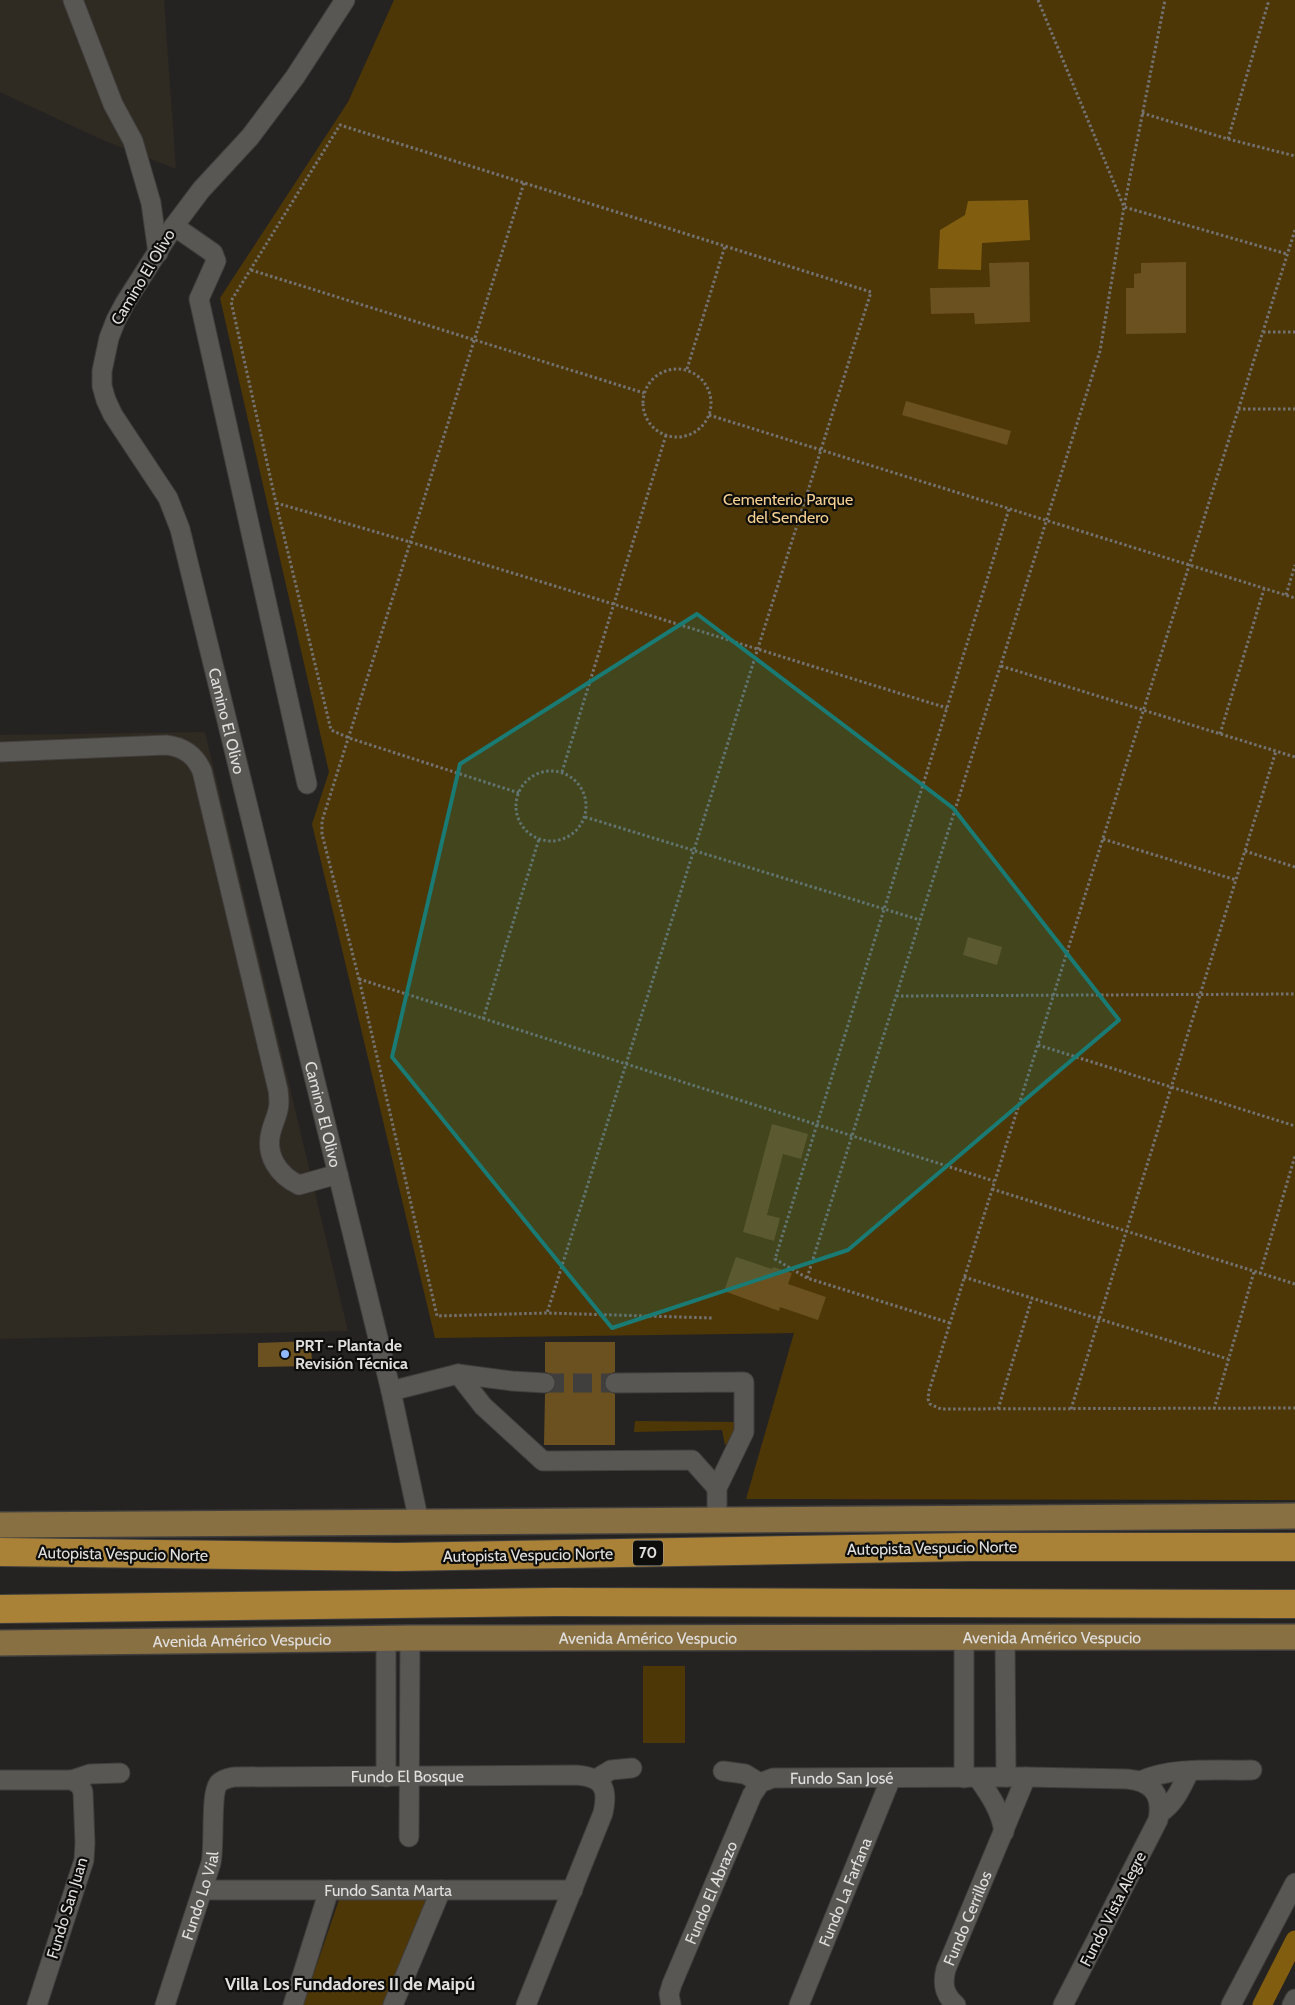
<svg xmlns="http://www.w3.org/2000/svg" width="1295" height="2005" viewBox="0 0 1295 2005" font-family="Cabin,sans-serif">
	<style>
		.built { fill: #2f2a22 }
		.green { fill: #4e3707 }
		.water { fill: #815d10 }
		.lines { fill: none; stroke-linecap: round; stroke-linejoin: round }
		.canal { stroke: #815d10; stroke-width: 19 }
		.building { fill: #6b5120 }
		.minor-tunnel { stroke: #413f3d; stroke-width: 19; stroke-dasharray: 19 9; stroke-linecap: butt }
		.minor-casing { stroke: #403f3d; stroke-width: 21 }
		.major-casing { stroke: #403f3d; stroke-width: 28 }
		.highway-casing { stroke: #403f3d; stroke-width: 30 }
		.path { stroke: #737270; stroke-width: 3; stroke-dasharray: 2.5 2.5; stroke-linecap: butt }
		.minor { stroke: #595754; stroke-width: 19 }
		.major { stroke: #897043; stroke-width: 25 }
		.highway { stroke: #a98137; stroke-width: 28 }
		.marked { fill: #197b74; fill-opacity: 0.2; stroke: #197b74; stroke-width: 4; stroke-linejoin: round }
		.poi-dot { fill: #8fb8fd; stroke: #0d0d0c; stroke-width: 2 }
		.labels { text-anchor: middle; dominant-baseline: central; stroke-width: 4.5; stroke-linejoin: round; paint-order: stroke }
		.shield { fill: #0d0d0c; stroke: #a1a09f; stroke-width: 1 }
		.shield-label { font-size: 15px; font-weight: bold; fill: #e0dfde }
		.street-label { font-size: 16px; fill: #e0dfde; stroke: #0d0d0c }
		.park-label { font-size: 16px; fill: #f6d090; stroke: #0d0d0c }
		.poi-label { font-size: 16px; font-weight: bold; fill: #e0dfde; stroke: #0d0d0c; text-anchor: start }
		.neighbourhood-label { font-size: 18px; font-weight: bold; fill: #e0dfde; stroke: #0d0d0c }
	</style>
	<rect width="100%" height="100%" fill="#252321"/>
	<!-- built -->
	<path class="built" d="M0 0H164L176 169 98 138 0 92Z
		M205 732 348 1331 0 1339V735Z"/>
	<!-- green -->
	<path class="green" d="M394 0H1295V1500L746 1499 794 1333 435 1338 312 824 329 772 220 298 348 102Z
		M635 1421 735 1422V1433L732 1441 725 1445 722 1430 634 1432Z
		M643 1666H685V1743H643Z
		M340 1897H428L387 2005H303Z"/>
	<!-- water -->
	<path class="water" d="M1028 200 1030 240 982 243 981 270 938 269 940 230 965 215 968 201Z"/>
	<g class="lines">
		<!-- canal -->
		<path class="canal" d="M1262 2005 1295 1940"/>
	</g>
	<!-- building -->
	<path class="building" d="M1029 262 1030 322 975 324 974 313 931 314 930 288 990 287 989 263Z
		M1186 262V333L1126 334V288H1134V274L1141 273V263Z
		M906 401 1011 431 1007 445 902 415Z
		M968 937 1002 947 997 965 963 955Z
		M772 1124 808 1134 801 1159 783 1154 767 1215 780 1218 774 1241 743 1232Z
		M736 1257 772 1269 773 1267 792 1273 788 1284 826 1297 818 1320 780 1307 779 1311 724 1291Z
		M311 1341 312 1366 258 1367V1343Z
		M545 1342H615V1372L609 1374 604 1383 606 1389 615 1394V1445H544L545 1394 554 1390 556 1383 552 1374 545 1372Z"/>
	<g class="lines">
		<!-- minor-tunnel -->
		<path class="minor-tunnel" d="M545 1383H615"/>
		<defs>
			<g id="minor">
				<path d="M73 0 113 104 133 141 151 203 158 253"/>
				<path id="s1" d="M345 0 295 77 250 137 201 190 174 226 125 303 116 320 109 338 102 371V386L106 400 113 415 168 498 180 529 391 1391 419 1522"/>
				<path d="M174 226 213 253 216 261 199 299 307 784"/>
				<path d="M0 752 166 745C184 747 195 755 202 771L278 1090C281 1111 276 1114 271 1132 265 1155 278 1175 299 1185L338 1174"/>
				<path d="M458 1374 483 1406 543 1461 692 1460 717 1488"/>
				<path d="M615 1383 744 1382V1432L717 1488V1520"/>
				<path d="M391 1391 458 1374 512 1381 545 1383"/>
				<path d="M1005 1636 1006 1777"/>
				<path d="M386 1639V1777"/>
				<path d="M723 1771 745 1774 760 1783"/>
				<path d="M964 1778V1636"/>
				<path d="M978 1778C990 1795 1001 1811 1004 1832"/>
				<path d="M596 1779 611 1770 632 1768"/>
				<path d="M0 1780H72L80 1785 83 1792 85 1843 84 1860 37 2005"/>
				<path d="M72 1780 90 1774 120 1773"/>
				<path d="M1140 1781C1174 1766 1216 1771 1252 1770"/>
				<path d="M1160 1813C1175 1803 1181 1788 1189 1772"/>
				<path d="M409 1837 410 1638"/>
				<path id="s2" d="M203 1890H573"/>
				<path id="s3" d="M165 2005 211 1863C215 1846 210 1792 219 1783 223 1779 229 1778 234 1777L576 1775C602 1777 609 1787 603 1813L526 2005"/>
				<path d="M293 2005 329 1890"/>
				<path d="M393 2005 441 1890"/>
				<path id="s4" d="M671 2005 669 1994 672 1984 752 1795 760 1783 773 1778 1026 1777 1127 1779C1152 1781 1163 1795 1158 1820L1063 2005"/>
				<path id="s5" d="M799 2005 891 1778"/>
				<path id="s6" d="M956 2005C944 1995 942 1984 946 1969L1026 1777"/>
				<path d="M1231 2005 1295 1883"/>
				<path d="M1292 2005 1295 1999"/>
			</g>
			<g id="major">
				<path d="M0 1525 1295 1516"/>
				<path id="s7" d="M0 1643 410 1638 1295 1637"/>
			</g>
			<path id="highway" d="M0 1552 397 1557 969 1547H1295
				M0 1609 557 1602 1295 1604"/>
		</defs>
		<!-- minor casing -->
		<use href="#minor" class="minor-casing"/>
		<!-- major casing -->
		<use href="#major" class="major-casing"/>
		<!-- highway casing -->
		<use href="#highway" class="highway-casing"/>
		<!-- path -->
		<path class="path" d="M1038 0 1124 207 1287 254
			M1142 113 1228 139 1295 156
			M1228 139 1269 0
			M524 183 322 821V834L359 979 437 1316 547 1313 713 1318
			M1295 230 950 1323 929 1391 928 1399 930 1404 941 1409 1295 1408
			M251 270 644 393
			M1263 332H1295
			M687 369 725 246
			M643 403a34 34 0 1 1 68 0a34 34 0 1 1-68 0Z
			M1238 409H1295
			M709 415 1295 598
			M276 503C501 567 723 639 947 708
			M1286 595 1295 565
			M1001 666 1295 757
			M1220 734 1264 589
			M516 806a35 35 0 1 1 70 0a35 35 0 1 1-70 0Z
			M562 772 666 435
			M519 793 349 738 331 730 276 503 231 301 340 125 871 292 547 1313
			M585 817 920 920
			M1103 839 1236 880
			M1245 851 1295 867
			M359 979 994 1181
			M896 996 1295 994
			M483 1019 539 839
			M1038 1045 1295 1126
			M992 1189 1295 1284
			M1260 1274 1295 1156
			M964 1277 1228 1359
			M807 1278 1100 351 1124 207 1165 0
			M950 1323 807 1278 775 1259 1009 509
			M998 1409 1032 1298
			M1071 1409 1276 751
			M1214 1409 1254 1272"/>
		<!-- minor -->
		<use href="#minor" class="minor"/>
		<!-- major -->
		<use href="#major" class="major"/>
		<!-- highway -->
		<use href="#highway" class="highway"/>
	</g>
	<!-- marked area -->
	<path class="marked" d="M697 614 953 808 1119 1020 848 1250 612 1328 392 1057 460 764Z"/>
	<!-- markers -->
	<circle class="poi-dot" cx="285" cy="1354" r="5"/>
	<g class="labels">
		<!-- shield labels -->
		<rect class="shield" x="633" y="1540.5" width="30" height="25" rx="4"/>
		<g class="shield-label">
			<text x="648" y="1553">70</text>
		</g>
		<!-- street labels -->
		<g class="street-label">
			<text transform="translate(143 277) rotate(-59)">Camino El Olivo</text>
			<text stroke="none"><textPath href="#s1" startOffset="824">Camino El Olivo</textPath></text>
			<text stroke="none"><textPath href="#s1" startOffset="1229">Camino El Olivo</textPath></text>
			<text transform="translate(932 1548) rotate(-1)">Autopista Vespucio Norte</text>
			<text transform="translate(123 1554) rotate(1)">Autopista Vespucio Norte</text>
			<text transform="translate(528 1555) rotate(-1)">Autopista Vespucio Norte</text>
			<text stroke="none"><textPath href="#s7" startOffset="1052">Avenida Américo Vespucio</textPath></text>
			<text stroke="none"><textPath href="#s7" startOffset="648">Avenida Américo Vespucio</textPath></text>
			<text stroke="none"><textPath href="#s7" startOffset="242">Avenida Américo Vespucio</textPath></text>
			<text stroke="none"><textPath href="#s3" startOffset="420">Fundo El Bosque</textPath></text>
			<text stroke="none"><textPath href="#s4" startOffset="324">Fundo San José</textPath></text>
			<text stroke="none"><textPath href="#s2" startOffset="185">Fundo Santa Marta</textPath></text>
			<text stroke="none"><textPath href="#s5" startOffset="122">Fundo La Farfana</textPath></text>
			<text stroke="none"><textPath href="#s4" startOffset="121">Fundo El Abrazo</textPath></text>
			<text stroke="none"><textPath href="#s3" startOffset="115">Fundo Lo Vial</textPath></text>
			<text transform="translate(67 1908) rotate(-73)">Fundo San Juan</text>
			<text transform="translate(1113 1909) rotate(-63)">Fundo Vista Alegre</text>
			<text stroke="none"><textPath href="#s6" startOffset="95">Fundo Cerrillos</textPath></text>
		</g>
		<!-- park labels -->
		<g class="park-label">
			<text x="788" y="499">Cementerio Parque<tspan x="788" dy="18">del Sendero</tspan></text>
		</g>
		<!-- poi labels -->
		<g class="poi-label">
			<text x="295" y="1345">PRT - Planta de<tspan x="295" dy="18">Revisión Técnica</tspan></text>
		</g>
		<!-- neighbourhood labels -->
		<g class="neighbourhood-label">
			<text x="350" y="1984">Villa Los Fundadores II de Maipú</text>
		</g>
	</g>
</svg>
